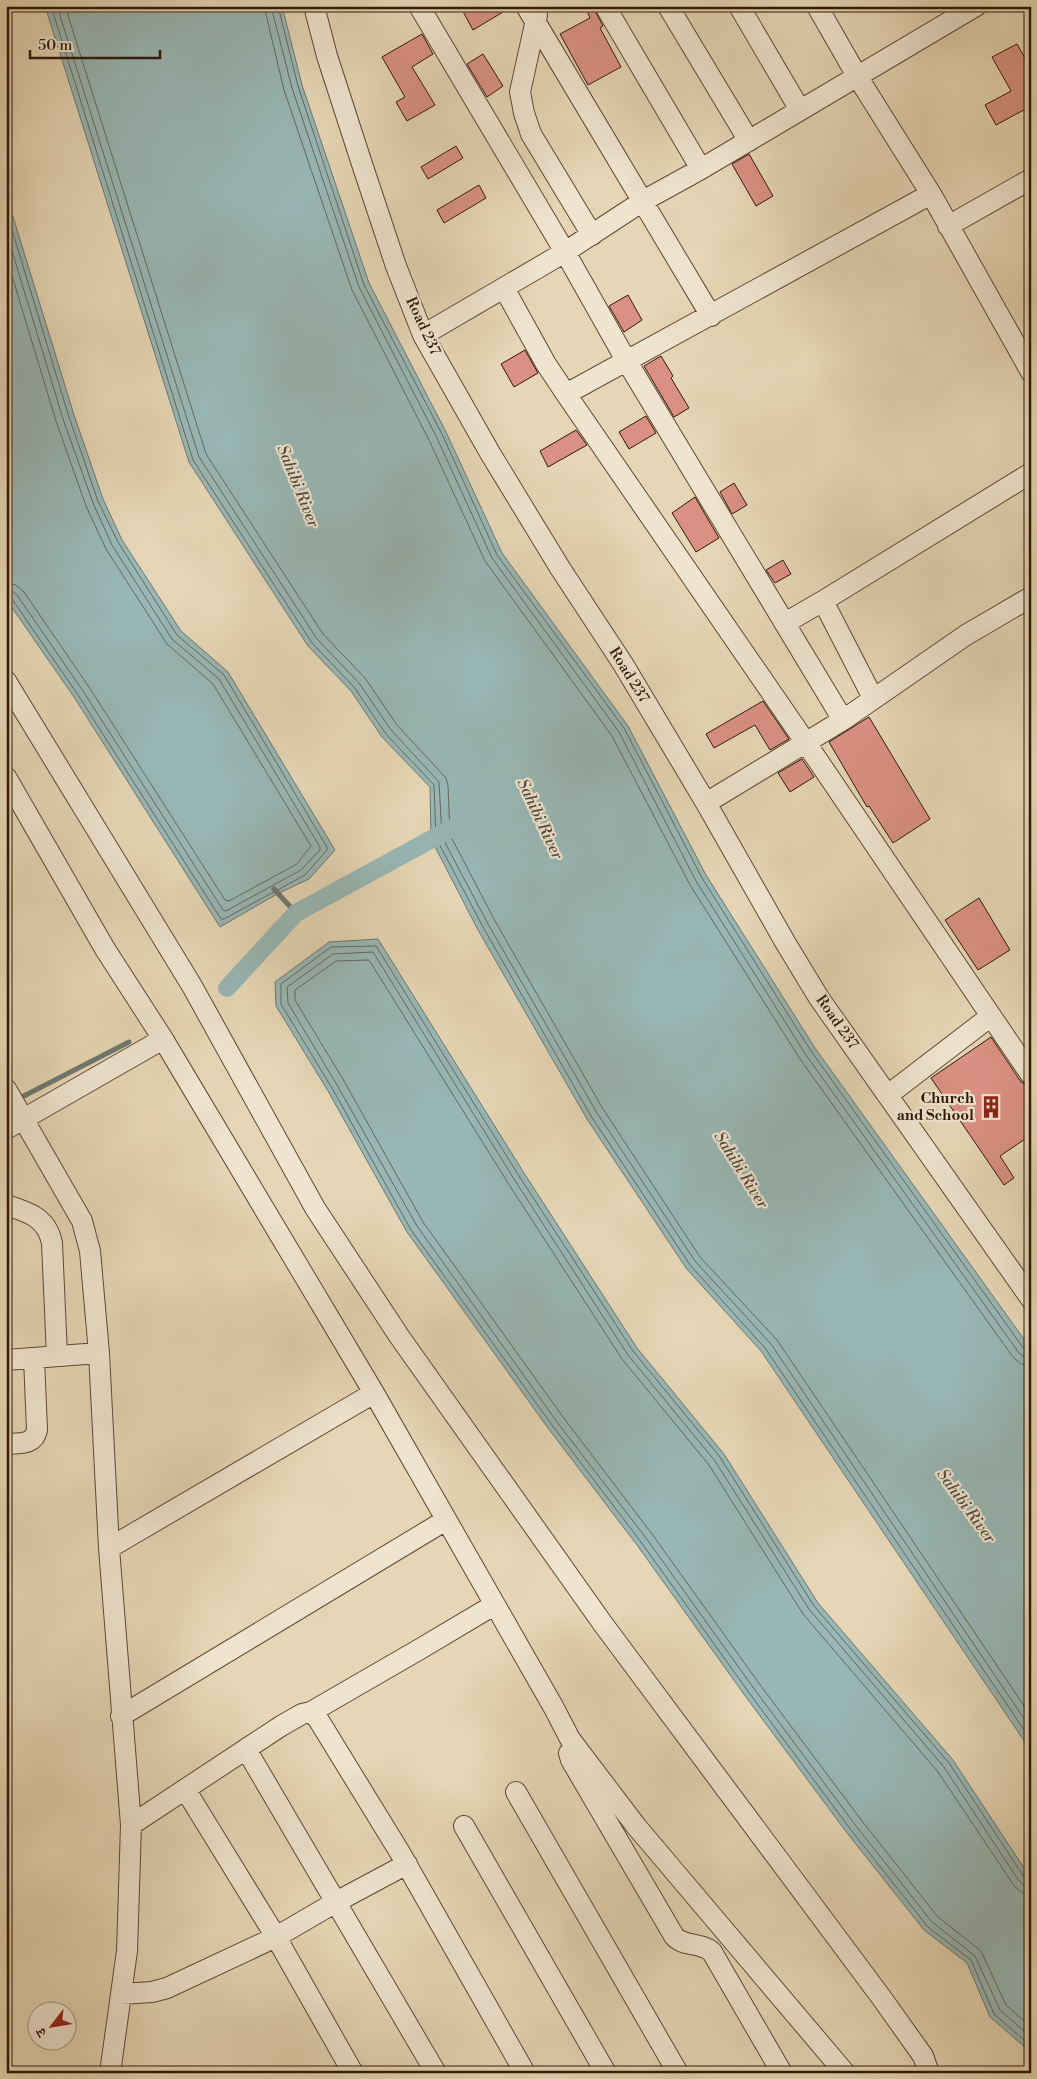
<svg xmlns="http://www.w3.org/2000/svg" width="1037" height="2079" viewBox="0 0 1037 2079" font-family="'Libre Bodoni','Noto Serif Devanagari',serif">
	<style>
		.water { fill: #98b7b5; stroke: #6e7770 }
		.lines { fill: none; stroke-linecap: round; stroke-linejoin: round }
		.shore { stroke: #64685f; stroke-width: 1 }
		.stream { stroke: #6e7770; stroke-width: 5 }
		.canal { stroke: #98b7b5; stroke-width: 18 }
		.building { fill: #da9183; stroke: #301809 }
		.minor-casing { stroke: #5e4834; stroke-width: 22 }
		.minor { stroke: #efe4cf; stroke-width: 20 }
		.labels { text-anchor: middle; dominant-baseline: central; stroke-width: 4.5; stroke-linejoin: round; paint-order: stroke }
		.street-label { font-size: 15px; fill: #301809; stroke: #efe4cf }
		.poi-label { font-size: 15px; font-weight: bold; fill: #301809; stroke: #efe4cf; text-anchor: end }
		.water-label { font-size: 16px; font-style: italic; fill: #4f483d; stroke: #efe4cf }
	</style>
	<rect width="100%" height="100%" fill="#e6d6b5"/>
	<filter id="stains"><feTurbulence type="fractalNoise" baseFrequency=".004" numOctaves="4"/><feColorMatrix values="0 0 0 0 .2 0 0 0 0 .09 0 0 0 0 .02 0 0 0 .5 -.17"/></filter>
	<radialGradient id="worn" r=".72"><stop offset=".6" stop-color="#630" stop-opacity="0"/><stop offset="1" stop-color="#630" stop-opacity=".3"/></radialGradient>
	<!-- water -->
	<path class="water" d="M45 6H282L302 85 369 283 446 432 502 553 628 726 706 875 815 1048 1031 1349V1751L761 1351 686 1268 587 1119 478 930 431 839 430 787 382 737 351 691 308 646 189 462Z
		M6 194 74 415 103 499 122 540 181 631 228 672 335 850 309 879 277 894 220 927 74 697 6 599Z
		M378 939 524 1173 637 1348 724 1454 818 1603 953 1760 1026 1871 1031 1879V2073H1027V2049L990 2017 967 1963 924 1930 847 1833 746 1697 637 1545 548 1428 407 1232 328 1091 276 1006 275 982 329 942Z"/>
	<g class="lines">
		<!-- shore -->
		<path class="shore" d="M51 6 193 460 312 643 354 687 386 734 434 785 436 838 483 927 591 1116 690 1265 765 1348 1031 1740
			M57 6 199 457 317 639 359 683 391 730 439 782 442 837 488 924 597 1113 695 1261 771 1344 1031 1729
			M65 6 206 454 323 634 365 678 397 725 446 778 448 786 450 835 495 921 603 1109 700 1257 777 1340 1031 1716
			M264 6 284 90 352 290 429 440 485 561 612 736 690 885 800 1059 1013 1357 1021 1364 1031 1365
			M271 6 292 88 359 287 436 436 492 558 619 732 696 881 806 1055 1019 1353 1024 1357 1031 1358
			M278 6 298 86 364 285 442 434 497 555 624 728 702 878 811 1051 1024 1349 1031 1352
			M6 210 69 417 98 501 118 542 177 635 224 675 327 847V850L305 875 224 919H221L78 695 12 599 6 597
			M6 231 63 419 93 503 112 545 172 639 219 679 320 847V850L301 870 226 911 223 910 83 691 17 595 13 592 6 591
			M6 256 56 421 86 506 106 549 167 644 213 684 311 846 297 864 229 901 225 900 89 687 24 592 16 585 6 583
			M1031 1880 1024 1877 949 1763 814 1606 720 1457 633 1351 519 1176 376 946 331 947 281 984V1004L332 1088 411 1230 552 1425 641 1542 750 1694 851 1830 928 1927 971 1960 994 2014 1031 2046
			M1031 1886 1024 1885 1019 1881 944 1767 809 1609 715 1461 628 1355 514 1179 373 952 333 954 287 987 288 1003 337 1085 417 1226 557 1422 646 1538 755 1690 856 1826 932 1922 975 1956 1000 2010 1031 2037
			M1031 1894 1023 1893 1015 1887 938 1772 803 1614 709 1465 622 1359 508 1183 369 960 336 961 295 990V1000L344 1081 423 1222 563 1417 652 1534 761 1686 862 1821 938 1917 981 1951 1006 2005 1031 2027"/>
		<!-- stream -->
		<path class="stream" d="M274 889 296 913
			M16 1100 129 1042"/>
		<!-- canal -->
		<path class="canal" d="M227 988 296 913 452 828"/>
	</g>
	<!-- building -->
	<path class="building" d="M460 6H513L473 30Z
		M594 9 603 26 600 28 621 67 588 85 560 34 590 18 588 13Z
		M422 34 433 54 412 67 435 105 407 121 396 102 405 97 382 57Z
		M1017 44 1031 69V106L996 125 985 105 1011 91 992 57Z
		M483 54 503 86 487 97 467 64Z
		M456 146 463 158 428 179 421 167Z
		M749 154 773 196 756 206 732 164Z
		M479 185 486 198 444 223 437 210Z
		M628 295 642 320 624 332 609 306Z
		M525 350 538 373 514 387 501 364Z
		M661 356 673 376 671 378 689 408 674 417 644 366Z
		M646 416 656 433 629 449 619 432Z
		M576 430 587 445 548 467 540 451Z
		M734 483 747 505 732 514 720 492Z
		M695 497 719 538 696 552 672 513Z
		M783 560 791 574 775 583 766 570Z
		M763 701 789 739 770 750 755 725 714 748 706 734Z
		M869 717 930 819 893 843 869 806 867 807 829 742Z
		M802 759 814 777 790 792 778 773Z
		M979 898 1010 950 978 970 945 920Z
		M991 1037 1021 1082 1031 1087V1135L1000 1156 1014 1178 1004 1185 931 1078Z"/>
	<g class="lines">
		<defs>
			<path id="minor" d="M314 6 327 56 362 164 396 266 423 335 490 453 560 568 623 664 706 803 785 942 819 998 1031 1299
				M419 6 565 252 626 360 843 720
				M526 6 711 316
				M605 6 701 169
				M668 6 749 141
				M739 6 800 110
				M817 6 857 76 931 194 1031 372
				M537 15 520 92 524 113 531 134 592 235
				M948 226 1031 179
				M504 288 546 364 566 394 806 743 1031 1075
				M423 335 565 252 643 201 701 169 976 6
				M566 394 931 194
				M785 623 823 601
				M6 681 192 986 315 1208 399 1336 603 1624 881 1997 923 2056 929 2073
				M873 698 823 601 1031 473
				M6 777 105 949 163 1039 374 1393 554 1708 570 1739 636 1826 845 2073
				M706 803 843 720 966 635 1031 597
				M6 1089 82 1221 90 1251 99 1353 109 1548 131 1825 127 1951 110 2073
				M888 1095 991 1016
				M6 1129 163 1039
				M6 1205C29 1212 47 1218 52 1243L57 1356
				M6 1360 99 1353
				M6 1444C20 1443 34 1445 37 1430L34 1358
				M109 1548 374 1393
				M311 1712 420 1649 494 1605
				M121 1716 446 1520
				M246 1749 436 2073
				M569 1753 571 1760 674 1936C683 1947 701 1942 712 1952L782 2073
				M185 1789 276 1937 353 2073
				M516 1792 678 2073
				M131 1825 281 1726 302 1714 311 1712 318 1719 399 1851 525 2073
				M464 1826 606 2073
				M122 1994 152 1992 167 1988 276 1937 336 1902 407 1864"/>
		</defs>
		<!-- minor casing -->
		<use href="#minor" class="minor-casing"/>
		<!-- minor -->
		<use href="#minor" class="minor"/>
	</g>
	<!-- icons -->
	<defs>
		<symbol id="building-bare" viewBox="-9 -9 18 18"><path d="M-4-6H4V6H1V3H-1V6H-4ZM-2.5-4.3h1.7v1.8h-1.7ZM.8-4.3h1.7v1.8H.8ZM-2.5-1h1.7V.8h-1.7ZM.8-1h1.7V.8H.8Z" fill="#8f2418" stroke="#efe4cf" stroke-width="2.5" paint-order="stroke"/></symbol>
	</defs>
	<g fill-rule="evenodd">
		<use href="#building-bare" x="975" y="1091" width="32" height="32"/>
	</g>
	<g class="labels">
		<!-- street labels -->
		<g class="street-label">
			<text transform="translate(423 326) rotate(65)">Road 237</text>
			<text transform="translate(629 675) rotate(58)">Road 237</text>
			<text transform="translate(837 1022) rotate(55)">Road 237</text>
		</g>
		<!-- poi labels -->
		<g class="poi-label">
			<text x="974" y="1098">Church<tspan x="974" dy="17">and School</tspan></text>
		</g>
		<!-- water labels -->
		<g class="water-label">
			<text transform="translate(298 486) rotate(68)">Sahibi River</text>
			<text transform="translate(540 819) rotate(65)">Sahibi River</text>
			<text transform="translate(741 1170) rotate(58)">Sahibi River</text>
			<text transform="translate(966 1506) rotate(54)">Sahibi River</text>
		</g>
	</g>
	<!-- margin -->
	<rect width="1037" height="2079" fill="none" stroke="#e6d6b5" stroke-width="25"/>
	<rect x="8" y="8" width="1022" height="2064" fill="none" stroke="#301809" stroke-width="2.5"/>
	<rect x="12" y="12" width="1012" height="2054" fill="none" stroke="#301809"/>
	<!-- north arrow -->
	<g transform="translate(52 2026) rotate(239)"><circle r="24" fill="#efe4cf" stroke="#a39280"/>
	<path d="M0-4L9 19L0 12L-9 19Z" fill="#8f2418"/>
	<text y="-8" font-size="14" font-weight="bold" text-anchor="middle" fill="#301809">उ</text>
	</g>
	<!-- scale -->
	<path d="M30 50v8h130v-8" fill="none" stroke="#301809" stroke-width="2.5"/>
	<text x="38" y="50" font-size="15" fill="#301809" stroke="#efe4cf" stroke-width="4" paint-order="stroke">50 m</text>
	<rect width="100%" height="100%" filter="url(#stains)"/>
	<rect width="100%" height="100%" fill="url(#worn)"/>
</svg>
